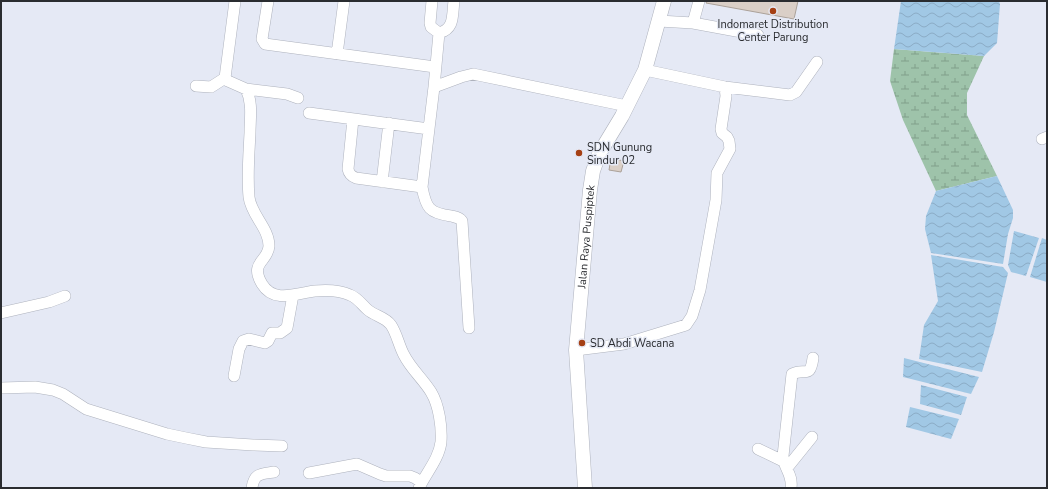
<svg xmlns="http://www.w3.org/2000/svg" width="1048" height="489" viewBox="0 0 1048 489" font-family="'Nunito Sans',sans-serif">
<style>
.wetland{fill:url(#wetland-marsh)}
.water{fill:url(#water-waves)}
.building{fill:#dacfc7;stroke:#aba199}
.lines{fill:none;stroke-linecap:round;stroke-linejoin:round}
.minor-casing{stroke:#aeb2bd;stroke-width:12}
.major-casing{stroke:#aeb2bd;stroke-width:15}
.minor{stroke:#fff;stroke-width:11}
.major{stroke:#fff;stroke-width:14}
.poi-dot{fill:#a54014;stroke:#e5e9f5;stroke-width:1.5}
.labels{text-anchor:middle;stroke-width:3;stroke-linejoin:round;paint-order:stroke}
.poi-label{font-size:11px;fill:#2a2c30;stroke:#e5e9f5;text-anchor:start}
.street-label{font-size:11px;fill:#2a2c30;stroke:#e5e9f5}
</style>
<defs>
<pattern id="wetland-marsh" width="20" height="14" patternUnits="userSpaceOnUse"><rect width="20" height="14" fill="#9ec3aa"/><path d="M1 5h8M5 5V1M11 12h8M15 12V8" fill="none" stroke="#819f8b"/></pattern>
<pattern id="water-waves" width="16" height="10" patternUnits="userSpaceOnUse"><rect width="16" height="10" fill="#a1c8e5"/><path d="M0 5q4-4 8 0t8 0" fill="none" stroke="#8bacc5"/></pattern>
</defs>
<rect width="100%" height="100%" fill="#e5e9f5"/>
<path class="wetland" d="M894,49L984,56L967,93V115L997,176L936,191L903,120L890,81Z"/>
<path class="water" d="M901,1H999L1000,4L997,43L984,56L894,49Z
M997,176L1013,210V218L1008,234L1003,264L931,253L925,229L926,216L936,191Z
M1014,231L1039,238L1026,276L1011,272L1008,265Z
M1042,238L1047,240V282L1030,277Z
M931,255L1003,267L1008,273L994,332L982,372L919,359L924,325L938,301Z
M904,358L979,377L971,394L903,377Z
M921,385L967,397L961,415L920,404Z
M910,407L959,419L951,439L906,427Z"/>
<path class="building" d="M707,1H798L794,19L706,3Z
M611,158L624,161L621,172L609,170Z"/>
<g class="lines">
<defs>
<path id="minor" d="M268,1L262,39L265,44L435,67
M432,1L430,23L431,27L439,33L434,87
M659,21L693,23L699,1
M693,23L758,35
M439,33C455,29 452,15 454,1
M337,54L344,1
M645,70L725,87L790,95L796,92L817,62
M225,78L228,81L246,89C253,103 250,118 250,133C249,154 247,175 249,197C251,215 269,228 269,246C268,262 249,262 262,284C274,304 297,293 315,291C326,290 339,290 350,295C358,298 362,305 368,310C375,316 385,317 391,325C397,334 399,346 404,355C411,369 423,379 431,392C439,405 442,427 441,442C439,459 426,473 419,488
M196,86L211,87L225,78L235,1
M246,89L287,94L298,98
M309,113L429,129
M353,119L348,169C349,174 351,176 356,178L422,187
M1042,139L1047,137
M382,182L389,123
M1,313L49,302L65,296
M469,328L462,221C459,217 455,217 451,216C429,213 426,208 422,187L434,87L461,77L473,74L627,106
M576,350L624,344L686,325L692,316L700,290L716,200L717,173L730,149L729,141L727,137L722,133L721,129L726,96L725,87
M234,376L239,349L243,341L249,339L265,343L268,341L272,333H280L287,328L293,295
M1,388L35,387L53,390L63,394L86,409L167,434L186,438L206,442L253,445L282,446
M758,449L783,461
M787,468L812,437
M309,473L357,464L380,474L386,476H410L415,478L421,482
M252,488C254,473 261,474 274,472
M791,488C793,474 784,469 783,456L792,374C805,367 810,380 813,358"/>
<g id="major">
<path id="s1" d="M585,488L576,350L590,190L593,171L599,154L622,116L645,70L664,1"/>
</g>
</defs>
<use href="#minor" class="minor-casing"/>
<use href="#major" class="major-casing"/>
<use href="#minor" class="minor"/>
<use href="#major" class="major"/>
</g>
<g class="poi-dot">
<circle cx="773" cy="11" r="4"/>
<circle cx="579" cy="153" r="4"/>
<circle cx="582" cy="343" r="4"/>
</g>
<g class="labels">
<g class="poi-label">
<text x="773" y="28" text-anchor="middle">Indomaret Distribution<tspan x="773" dy="13">Center Parung</tspan></text>
<text x="587" y="151">SDN Gunung<tspan x="587" dy="13">Sindur 02</tspan></text>
<text x="590" y="347">SD Abdi Wacana</text>
</g>
<g class="street-label">
<text dy="4" stroke="none"><textPath href="#s1" startOffset="252">Jalan Raya Puspiptek</textPath></text>
</g>
</g>
<rect width="1048" height="489" fill="none" stroke="#2a2c30" stroke-width="4"/>
</svg>
